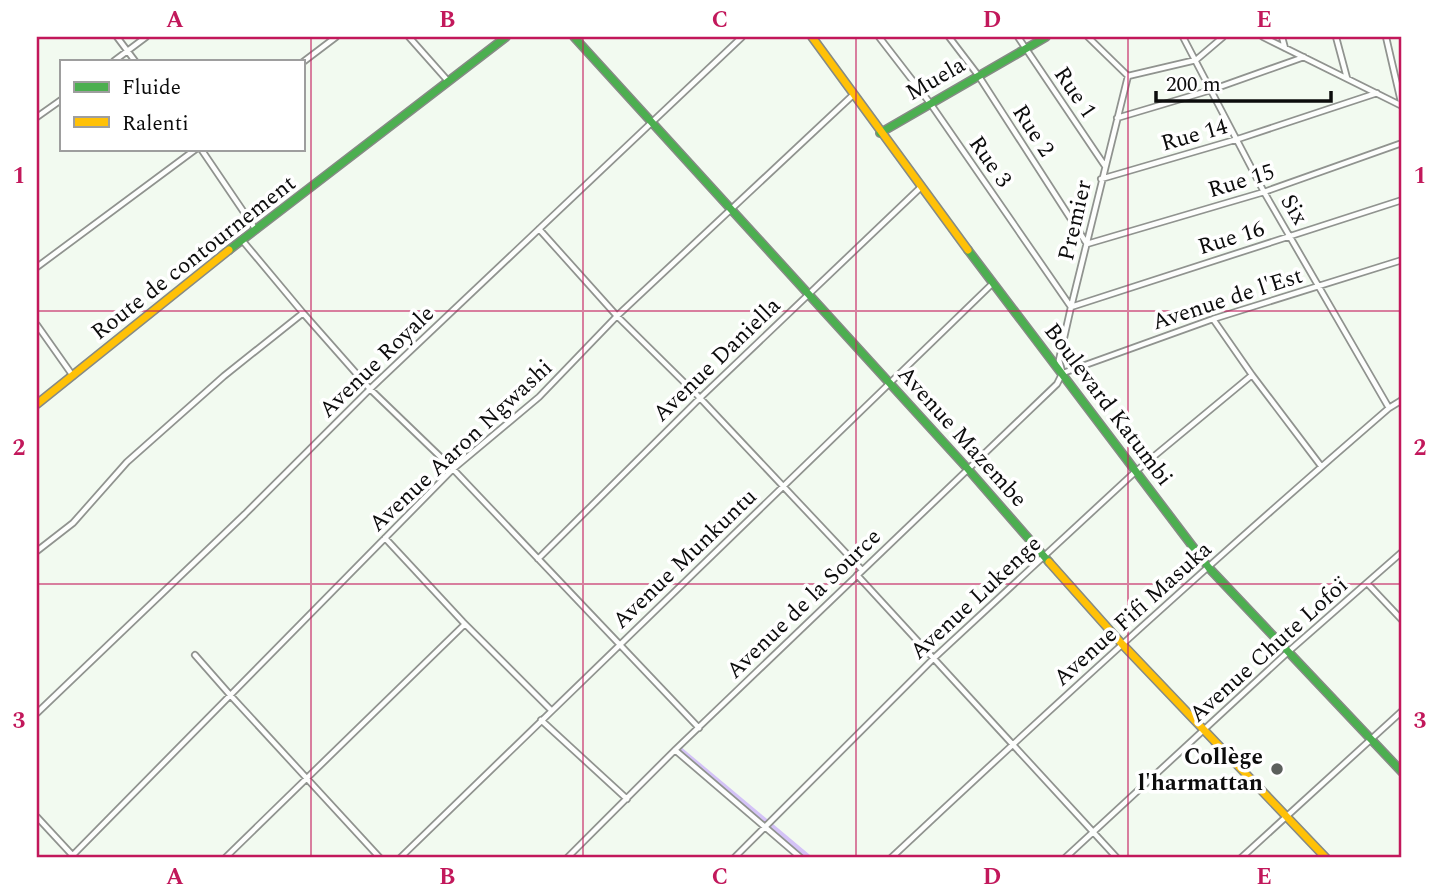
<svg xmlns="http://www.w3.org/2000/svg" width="1439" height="895" viewBox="0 0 1439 895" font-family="Spectral,serif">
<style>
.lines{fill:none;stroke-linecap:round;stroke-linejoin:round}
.canal{stroke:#d4c3f7;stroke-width:6}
.street-casing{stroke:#90938f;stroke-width:8}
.fast-casing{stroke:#868a85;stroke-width:10}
.slow-casing{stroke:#868a85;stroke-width:10}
.street{stroke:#fdfefd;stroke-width:4.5}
.fast{stroke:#4caf50;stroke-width:7}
.slow{stroke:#ffc107;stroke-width:7}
.grid{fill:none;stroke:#c2185b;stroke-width:2;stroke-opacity:0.55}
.poi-dot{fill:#5c5f5c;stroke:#fff;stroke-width:2.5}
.labels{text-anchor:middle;stroke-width:7;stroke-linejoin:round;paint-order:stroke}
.street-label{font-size:23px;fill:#0c0c0c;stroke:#fff}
.poi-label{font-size:23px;font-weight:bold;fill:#0c0c0c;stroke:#fff;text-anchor:end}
.neatline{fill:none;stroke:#c2185b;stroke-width:2.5}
.grid-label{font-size:23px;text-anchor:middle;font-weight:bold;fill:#c2185b}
</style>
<rect width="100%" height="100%" fill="#f2faf0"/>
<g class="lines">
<path class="canal" d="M680,750L809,858"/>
<defs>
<path id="street" d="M117,37L135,61
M409,37L448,81
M879,37L930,103L1071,307L1402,200
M949,37L978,75L1087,244L1264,192L1402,143
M1018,37L1105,166
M1088,37L1128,76L1196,60L1223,37
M1183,37L1264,192L1389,408
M1263,37L1402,106
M1282,37L1285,48
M1336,37L1347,78
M1386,37L1402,106
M114,61L146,37
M303,62L336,37
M37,117L61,100
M1117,118L1211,90L1304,57
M201,149L256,230
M1101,179L1238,139L1377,93
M539,229L617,316L700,398L862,570
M242,240L303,313L370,389L453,469L699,728
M37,267L196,149
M1213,319L1252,375L1321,466
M37,325L73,376
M1062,371L1059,360L1071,307L1128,76
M1063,373L1213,319L1402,260
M385,538L463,622L551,710
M37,551L73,523L127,462L224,376L303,313
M538,559L700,398L920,188
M857,575L1117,858
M1367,583L1402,620
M195,655L231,696L380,858
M37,713L245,514L370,389L742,37
M541,720L627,799
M675,750L801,858
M37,817L75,858
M70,858L453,469L539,397L617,316L853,95
M225,858L465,624
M400,858L992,284
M567,858L675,750L1057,384L1062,374
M734,858L934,658L1135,472L1252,375
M891,858C1054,705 1220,554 1389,408L1402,400
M1065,858L1288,652L1402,552
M1241,858L1402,711"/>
<path id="fast" d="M574,37L967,468L1049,562
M880,133L1046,37
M229,250L506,37
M968,250L1209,568L1402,772"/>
<path id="slow" d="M812,37L968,250
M37,404L229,250
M1049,562L1122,644L1326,858"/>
</defs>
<use href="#street" class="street-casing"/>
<use href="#fast" class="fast-casing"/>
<use href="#slow" class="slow-casing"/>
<use href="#street" class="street"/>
<use href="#fast" class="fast"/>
<use href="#slow" class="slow"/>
</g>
<path class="grid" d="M311,37V858M583,37V858M856,37V858M1128,37V858M37,311H1402M37,584H1402"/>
<circle class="poi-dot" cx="1277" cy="769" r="7"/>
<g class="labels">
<g class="street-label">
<text transform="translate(935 78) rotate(-30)" y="8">Muela</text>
<text transform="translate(1076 92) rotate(56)" y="8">Rue 1</text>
<text transform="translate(1034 130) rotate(57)" y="8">Rue 2</text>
<text transform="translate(1194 134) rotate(-16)" y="8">Rue 14</text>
<text transform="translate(991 161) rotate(55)" y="8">Rue 3</text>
<text transform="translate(1241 180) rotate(-17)" y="8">Rue 15</text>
<text transform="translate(1295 209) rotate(59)" y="8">Six</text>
<text transform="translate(1074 220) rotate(-77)" y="8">Premier</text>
<text transform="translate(1231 237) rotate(-17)" y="8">Rue 16</text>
<text transform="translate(193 257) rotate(-38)" y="8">Route de contournement</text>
<text transform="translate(1227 298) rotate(-18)" y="8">Avenue de l'Est</text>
<text transform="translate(716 359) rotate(-44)" y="8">Avenue Daniella</text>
<text transform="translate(376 361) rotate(-44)" y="8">Avenue Royale</text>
<text transform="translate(1109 404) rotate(53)" y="8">Boulevard Katumbi</text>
<text transform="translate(963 436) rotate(48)" y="8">Avenue Mazembe</text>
<text transform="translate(460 445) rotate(-43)" y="8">Avenue Aaron Ngwashi</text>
<text transform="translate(684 558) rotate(-44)" y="8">Avenue Munkuntu</text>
<text transform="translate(975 597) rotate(-43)" y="8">Avenue Lukenge</text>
<text transform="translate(803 603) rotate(-44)" y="8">Avenue de la Source</text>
<text transform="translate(1132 613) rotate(-42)" y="8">Avenue Fifi Masuka</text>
<text transform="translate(1268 649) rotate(-42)" y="8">Avenue Chute Lofoï</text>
</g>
<g class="poi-label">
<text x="1263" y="764">Collège<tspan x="1263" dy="26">l'harmattan</tspan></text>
</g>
</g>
<rect width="1439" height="895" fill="none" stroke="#ffffff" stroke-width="77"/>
<rect x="60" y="60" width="245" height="91" fill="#ffffff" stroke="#9e9e9e" stroke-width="2"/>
<rect x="74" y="82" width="35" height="10" fill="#4caf50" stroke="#9e9e9e" stroke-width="2"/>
<text x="122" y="94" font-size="21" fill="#0c0c0c">Fluide</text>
<rect x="74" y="117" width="35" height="10" fill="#ffc107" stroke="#9e9e9e" stroke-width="2"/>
<text x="122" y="130" font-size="21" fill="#0c0c0c">Ralenti</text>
<path d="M1156 91v10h175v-10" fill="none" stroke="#0c0c0c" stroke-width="3.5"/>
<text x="1166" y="91" font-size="21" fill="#0c0c0c" stroke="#ffffff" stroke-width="5" paint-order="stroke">200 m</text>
<rect x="38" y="38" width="1362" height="818" class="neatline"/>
<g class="grid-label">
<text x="175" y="27">A</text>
<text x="447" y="27">B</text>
<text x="720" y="27">C</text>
<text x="992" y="27">D</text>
<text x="1264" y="27">E</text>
<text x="19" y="183">1</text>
<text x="1420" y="183">1</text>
<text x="19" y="455">2</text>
<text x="1420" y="455">2</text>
<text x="19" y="728">3</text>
<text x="1420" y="728">3</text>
<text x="175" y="884">A</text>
<text x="447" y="884">B</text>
<text x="720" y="884">C</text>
<text x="992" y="884">D</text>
<text x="1264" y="884">E</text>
</g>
</svg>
